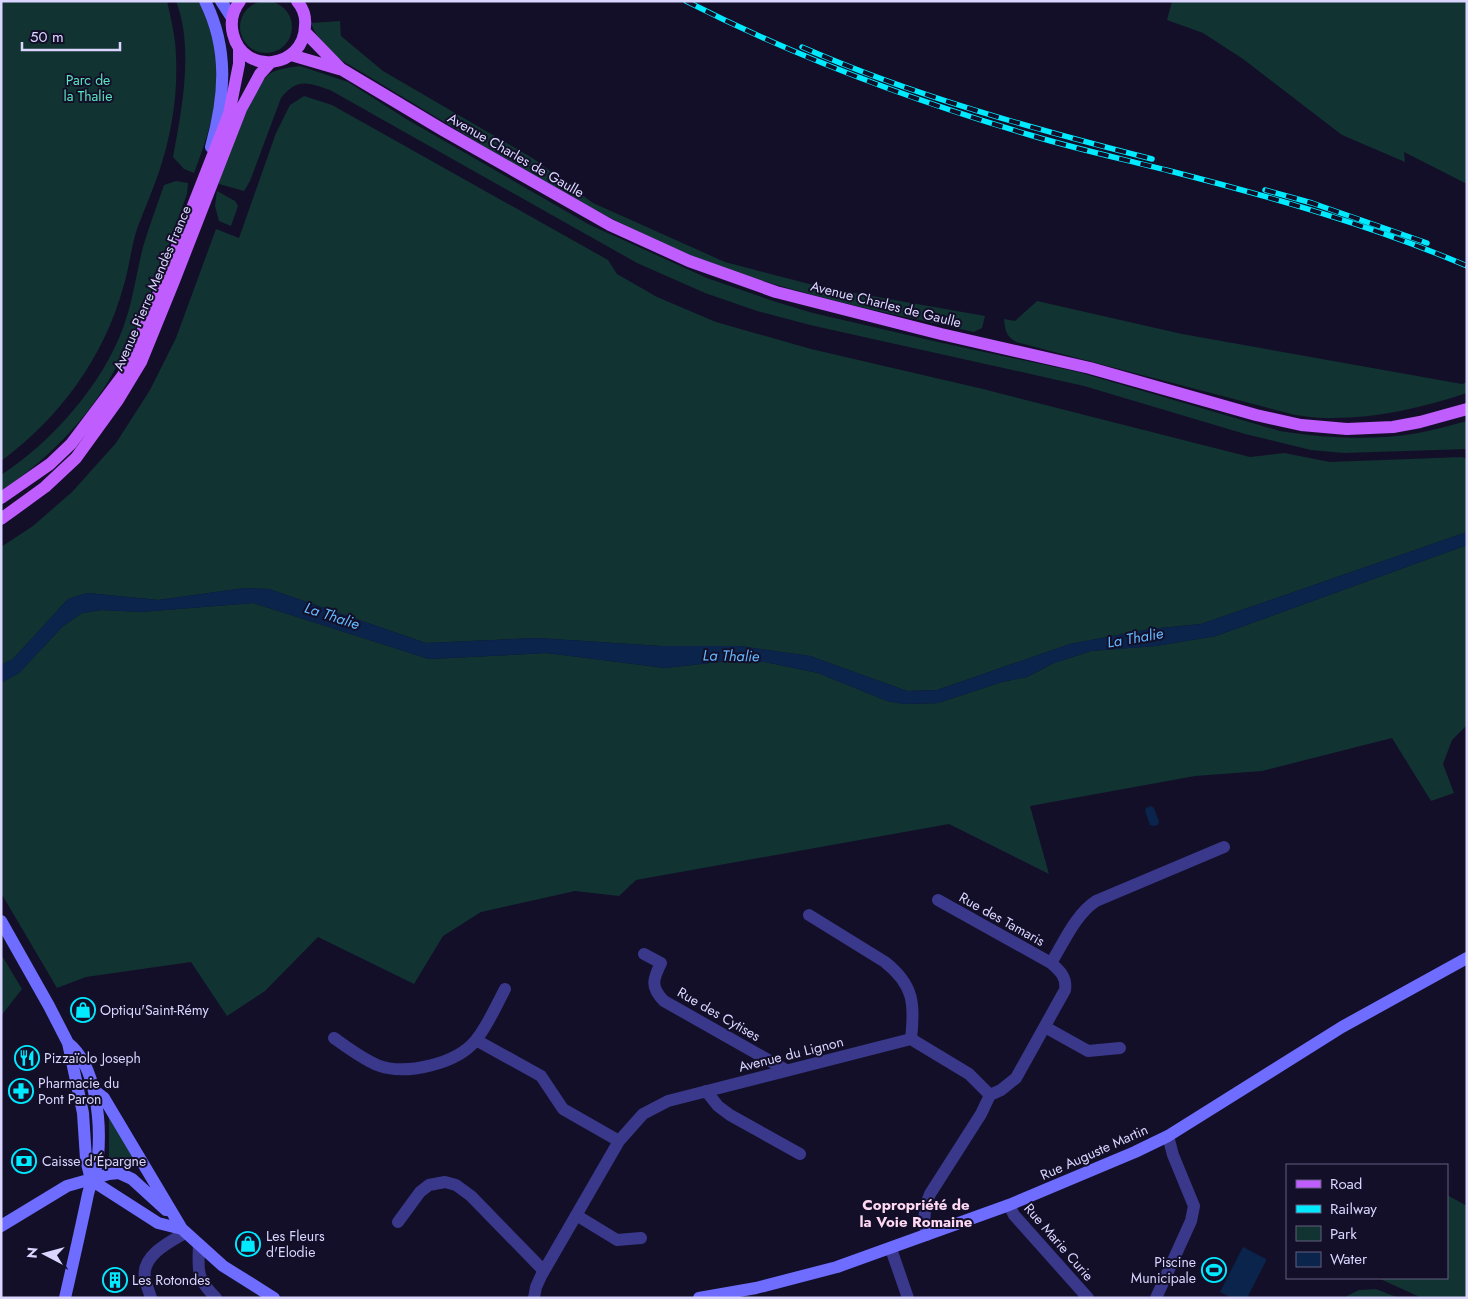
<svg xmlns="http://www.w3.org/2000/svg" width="1468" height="1299" viewBox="0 0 1468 1299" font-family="Jost,sans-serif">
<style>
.green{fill:#113331}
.water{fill:#0a244c}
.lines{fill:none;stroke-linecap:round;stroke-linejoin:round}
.street{stroke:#39388a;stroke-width:12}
.secondary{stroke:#6e6dff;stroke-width:12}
.primary{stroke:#c05dff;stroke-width:12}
.rail-casing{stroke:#02eaff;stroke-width:5.5}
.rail{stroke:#130f29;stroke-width:4;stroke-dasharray:11;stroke-linecap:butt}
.labels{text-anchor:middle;stroke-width:4;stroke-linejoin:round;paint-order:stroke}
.park-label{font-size:14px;fill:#5ce5c0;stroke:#130f29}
.street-label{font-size:14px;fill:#dad6ff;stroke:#130f29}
.poi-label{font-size:14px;fill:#dad6ff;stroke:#130f29;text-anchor:start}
.water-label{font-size:15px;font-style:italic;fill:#64baff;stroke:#130f29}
.neighbourhood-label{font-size:15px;font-weight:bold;fill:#ffd8f2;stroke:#130f29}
</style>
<rect width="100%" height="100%" fill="#130f29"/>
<path class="green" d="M240 27a26 26 0 1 1 52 0a26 26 0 1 1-52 0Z
M1,1H167C171,19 176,39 176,57C178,96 171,136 159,172C152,192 144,210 137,229C131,248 129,269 123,288C104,357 59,419 1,461Z
M176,1H198C203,8 205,15 208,22C228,74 213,123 194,173L184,169L173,157C182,109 194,47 176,1Z
M1172,1H1467V184L1404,152L1405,162L1342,135L1243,59L1203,33L1167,20Z
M340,21L341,36L383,71L534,159L593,203L725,262L821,287L985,316L982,328L974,332C876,310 776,291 683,252C563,201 454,126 341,60C329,49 316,39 311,23Z
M300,66L348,82L408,120L590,225L707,278L773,301L813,313L938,342L1078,372L1280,431C1325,438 1372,441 1418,433C1434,430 1451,425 1467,421V449L1344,453L1311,450L1245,434L1084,386L810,325L757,311L705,293L637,263L330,90C307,82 297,78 281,98L250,181L244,191L219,184L218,179C226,157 251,84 271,73C278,69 291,67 300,66Z
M304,96L332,105L608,260L617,274L657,297L716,322L811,349L983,389L1250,457L1284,453L1330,462L1462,457L1467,459V532L1201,624L1150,629L1070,644L937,690L907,691L810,656L740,646H661L537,638L426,643L269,589L245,588L158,600L87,593L68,599L13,659L1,665V547L33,526L72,492L116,443L150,390L176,338L216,229L239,238L276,133L290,105Z
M176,181L188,183L187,194C165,254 145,317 113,373C86,421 46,461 1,491V475C52,442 102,385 123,328C133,301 136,274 143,247C149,226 157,206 164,185Z
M217,191L235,201L238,206L231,226L219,221L215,206Z
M1037,301L1182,334L1462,384L1467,382V393C1421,408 1374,419 1326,418C1315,418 1305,416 1295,415L1016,342C1006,336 1005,330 1004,319L1015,321Z
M1467,545V725L1452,740L1443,764L1454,793L1431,801L1392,738L1262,771L1195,776L1030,806L1049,874L949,824L636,880L619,896L575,891L481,912L443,936L414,984L318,937L265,991L227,1016L191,962L86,977L57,988L1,893V683L19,673L62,627L82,613L101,610L141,612L253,603L429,659L547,653L665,668L728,661L765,662L818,673L887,701L904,704L938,703L1002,682L1027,677L1054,663L1091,651L1156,646L1216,636Z
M1,954L22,989L1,1016Z
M109,1116L142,1168L136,1167L109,1157Z
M1447,1195L1467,1206V1298H1422L1378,1278H1447Z
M1376,1289L1399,1298H1343L1359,1290Z"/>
<path class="water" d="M1467,532V545L1216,636L1156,646L1091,651L1054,663L1027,677L1002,682L938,703L904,704L887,701L818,673L765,662L728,661L665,668L547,653L429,659L253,603L141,612L101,610L82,613L62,627L19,673L1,683V665L13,659L68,599L87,593L158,600L245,588L269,589L426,643L537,638L661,646H740L810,656L907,691L937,690L1070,644L1150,629L1201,624Z
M1151,806L1154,808L1159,822L1158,825L1153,826L1150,825L1145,811L1146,808Z
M1243,1247L1266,1259V1261L1247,1298H1232L1220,1292L1221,1290Z"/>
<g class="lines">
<path class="street" d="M938,900L1051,963
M809,915L885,962C914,985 915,1004 911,1039
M644,954L661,963C653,979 650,987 664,1001L786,1070
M1045,1027L1088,1051L1120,1048
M334,1038C348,1048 361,1058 377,1065C405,1076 457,1064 476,1040C488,1025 496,1006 505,989
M476,1040L541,1076L563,1109L619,1141
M706,1091L718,1106L730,1115L800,1154
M990,1095L1001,1090L1016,1078L1065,990C1067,977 1060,971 1051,963C1064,942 1075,915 1096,901L1224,847
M1009,1205L1014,1215L1088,1298
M576,1215L617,1240L641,1238
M398,1222L420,1192L429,1185L445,1182L456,1185L471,1196L544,1271
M199,1245C198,1271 196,1278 216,1298
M891,1249L908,1298
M151,1298C149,1291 146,1285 145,1278C141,1256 169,1242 185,1233
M534,1298L536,1287L541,1276L619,1141L643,1114L668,1101L911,1039L969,1074L990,1095L981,1114L930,1194C924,1208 923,1219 927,1235
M1156,1298L1191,1221L1194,1206L1173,1155L1168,1136"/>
<path class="secondary" d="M205,1C229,49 225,97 211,147
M221,1L232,18
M1,921L49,1006L68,1043L83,1113L86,1159L91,1180L158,1223L182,1229
M95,1091L104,1098L182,1229L223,1266L274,1298
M1,1226L67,1186L109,1174L119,1173L132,1179L166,1210
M65,1298C73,1263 81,1228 88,1194C91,1182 97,1169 98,1157C101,1123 97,1066 68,1043
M699,1298L756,1288L837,1267L1009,1205L1135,1152L1168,1136L1342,1027L1467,958"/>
<path class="primary" d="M240,1C233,10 230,22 233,34C243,76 304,69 305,26C306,17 303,8 297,1
M305,32L341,69L443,130L610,225L689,261L776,292L941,334L1090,368L1256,415L1301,425L1347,429L1393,427L1420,422L1467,409
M291,55L339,69
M1,498L50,464L71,444L123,375L154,305L229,114L239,64V48
M1,519L45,487L76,458L118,400L141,362L174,281L241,109L260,74L270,63"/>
<defs>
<path id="rail" d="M686,1C796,57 911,100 1030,135C1076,149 1123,159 1170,171C1268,196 1374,226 1467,266
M802,47C914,96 1034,129 1152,159
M1265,190L1312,203L1427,243"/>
</defs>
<use href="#rail" class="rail-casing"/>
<use href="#rail" class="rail"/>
</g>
<defs>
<symbol id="shop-ring" viewBox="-11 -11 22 22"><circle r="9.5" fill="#130f29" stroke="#02eaff" stroke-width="1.5"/><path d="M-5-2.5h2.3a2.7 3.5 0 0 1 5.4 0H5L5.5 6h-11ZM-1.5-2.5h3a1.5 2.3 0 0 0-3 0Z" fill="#02eaff"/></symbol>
<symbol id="restaurant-ring" viewBox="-11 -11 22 22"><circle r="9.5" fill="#130f29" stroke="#02eaff" stroke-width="1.5"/><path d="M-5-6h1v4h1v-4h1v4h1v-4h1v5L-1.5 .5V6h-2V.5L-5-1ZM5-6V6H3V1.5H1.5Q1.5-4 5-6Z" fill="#02eaff"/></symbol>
<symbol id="pharmacy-ring" viewBox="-11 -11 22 22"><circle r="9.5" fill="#130f29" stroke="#02eaff" stroke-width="1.5"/><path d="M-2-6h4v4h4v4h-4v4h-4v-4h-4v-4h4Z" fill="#02eaff"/></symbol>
<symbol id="bank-ring" viewBox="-11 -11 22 22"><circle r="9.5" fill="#130f29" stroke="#02eaff" stroke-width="1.5"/><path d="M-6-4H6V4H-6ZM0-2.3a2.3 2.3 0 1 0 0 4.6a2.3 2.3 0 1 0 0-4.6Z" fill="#02eaff"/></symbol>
<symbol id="stadium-ring" viewBox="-11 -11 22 22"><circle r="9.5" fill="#130f29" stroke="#02eaff" stroke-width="1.5"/><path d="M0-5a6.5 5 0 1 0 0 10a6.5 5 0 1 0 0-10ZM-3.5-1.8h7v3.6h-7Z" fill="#02eaff"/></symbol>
<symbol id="building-ring" viewBox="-11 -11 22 22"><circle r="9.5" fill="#130f29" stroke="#02eaff" stroke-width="1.5"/><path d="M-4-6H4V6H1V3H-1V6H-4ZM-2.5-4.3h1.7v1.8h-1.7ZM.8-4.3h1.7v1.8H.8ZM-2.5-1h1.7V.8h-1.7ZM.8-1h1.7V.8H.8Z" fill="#02eaff"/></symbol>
</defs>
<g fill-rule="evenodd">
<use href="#shop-ring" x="69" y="996" width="28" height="28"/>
<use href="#restaurant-ring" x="13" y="1044" width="28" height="28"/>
<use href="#pharmacy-ring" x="7" y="1077" width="28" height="28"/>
<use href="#bank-ring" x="10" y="1147" width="28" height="28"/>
<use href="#shop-ring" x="234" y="1230" width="28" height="28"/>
<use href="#stadium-ring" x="1200" y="1256" width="28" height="28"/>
<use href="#building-ring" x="101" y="1266" width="28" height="28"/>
</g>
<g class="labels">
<g class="park-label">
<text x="88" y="85">Parc de<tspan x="88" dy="16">la Thalie</tspan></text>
</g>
<g class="street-label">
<text transform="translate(516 155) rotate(30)" y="5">Avenue Charles de Gaulle</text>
<text transform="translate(152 288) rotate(-67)" y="5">Avenue Pierre Mendès France</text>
<text transform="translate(886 304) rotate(14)" y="5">Avenue Charles de Gaulle</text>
<text transform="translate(1002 919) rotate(29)" y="5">Rue des Tamaris</text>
<text transform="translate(719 1014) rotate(30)" y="5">Rue des Cytises</text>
<text transform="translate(791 1054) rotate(-14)" y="5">Avenue du Lignon</text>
<text transform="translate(1094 1152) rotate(-24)" y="5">Rue Auguste Martin</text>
<text transform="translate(1059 1242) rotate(49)" y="5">Rue Marie Curie</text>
</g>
<g class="poi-label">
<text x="100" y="1015">Optiqu'Saint-Rémy</text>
<text x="44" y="1063">Pizzaïolo Joseph</text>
<text x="38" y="1088">Pharmacie du<tspan x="38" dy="16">Pont Paron</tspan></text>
<text x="42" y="1166">Caisse d'Épargne</text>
<text x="266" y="1241">Les Fleurs<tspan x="266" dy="16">d'Elodie</tspan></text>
<text x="1196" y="1267" text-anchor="end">Piscine<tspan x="1196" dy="16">Municipale</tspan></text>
<text x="132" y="1285">Les Rotondes</text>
</g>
<g class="water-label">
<text transform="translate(332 616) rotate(18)" y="5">La Thalie</text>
<text transform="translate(1135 638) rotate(-10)" y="5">La Thalie</text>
<text transform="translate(731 656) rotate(1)" y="5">La Thalie</text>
</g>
<g class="neighbourhood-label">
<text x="916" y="1210">Copropriété de<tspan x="916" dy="17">la Voie Romaine</tspan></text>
</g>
</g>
<rect width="1468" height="1299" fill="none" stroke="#dad6ff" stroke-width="5"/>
<rect x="1286" y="1164" width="162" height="115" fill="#130f29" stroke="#635f7f"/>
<rect x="1296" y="1180" width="25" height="8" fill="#c05dff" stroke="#635f7f"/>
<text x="1330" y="1189" font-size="15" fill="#dad6ff">Road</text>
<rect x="1296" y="1205" width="25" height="8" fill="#02eaff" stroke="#635f7f"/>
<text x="1330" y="1214" font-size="15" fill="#dad6ff">Railway</text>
<rect x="1296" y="1226" width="25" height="15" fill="#113331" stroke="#635f7f"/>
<text x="1330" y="1239" font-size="15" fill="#dad6ff">Park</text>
<rect x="1296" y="1252" width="25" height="15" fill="#0a244c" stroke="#635f7f"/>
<text x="1330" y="1264" font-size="15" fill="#dad6ff">Water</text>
<g transform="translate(45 1254) rotate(276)" stroke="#130f29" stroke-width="4" paint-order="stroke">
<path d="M0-4L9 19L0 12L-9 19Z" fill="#dad6ff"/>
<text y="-8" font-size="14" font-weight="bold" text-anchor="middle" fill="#dad6ff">N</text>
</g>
<path d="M22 42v8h98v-8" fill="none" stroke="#dad6ff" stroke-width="2.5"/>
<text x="30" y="42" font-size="15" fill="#dad6ff" stroke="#130f29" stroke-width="4" paint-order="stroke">50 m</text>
</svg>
